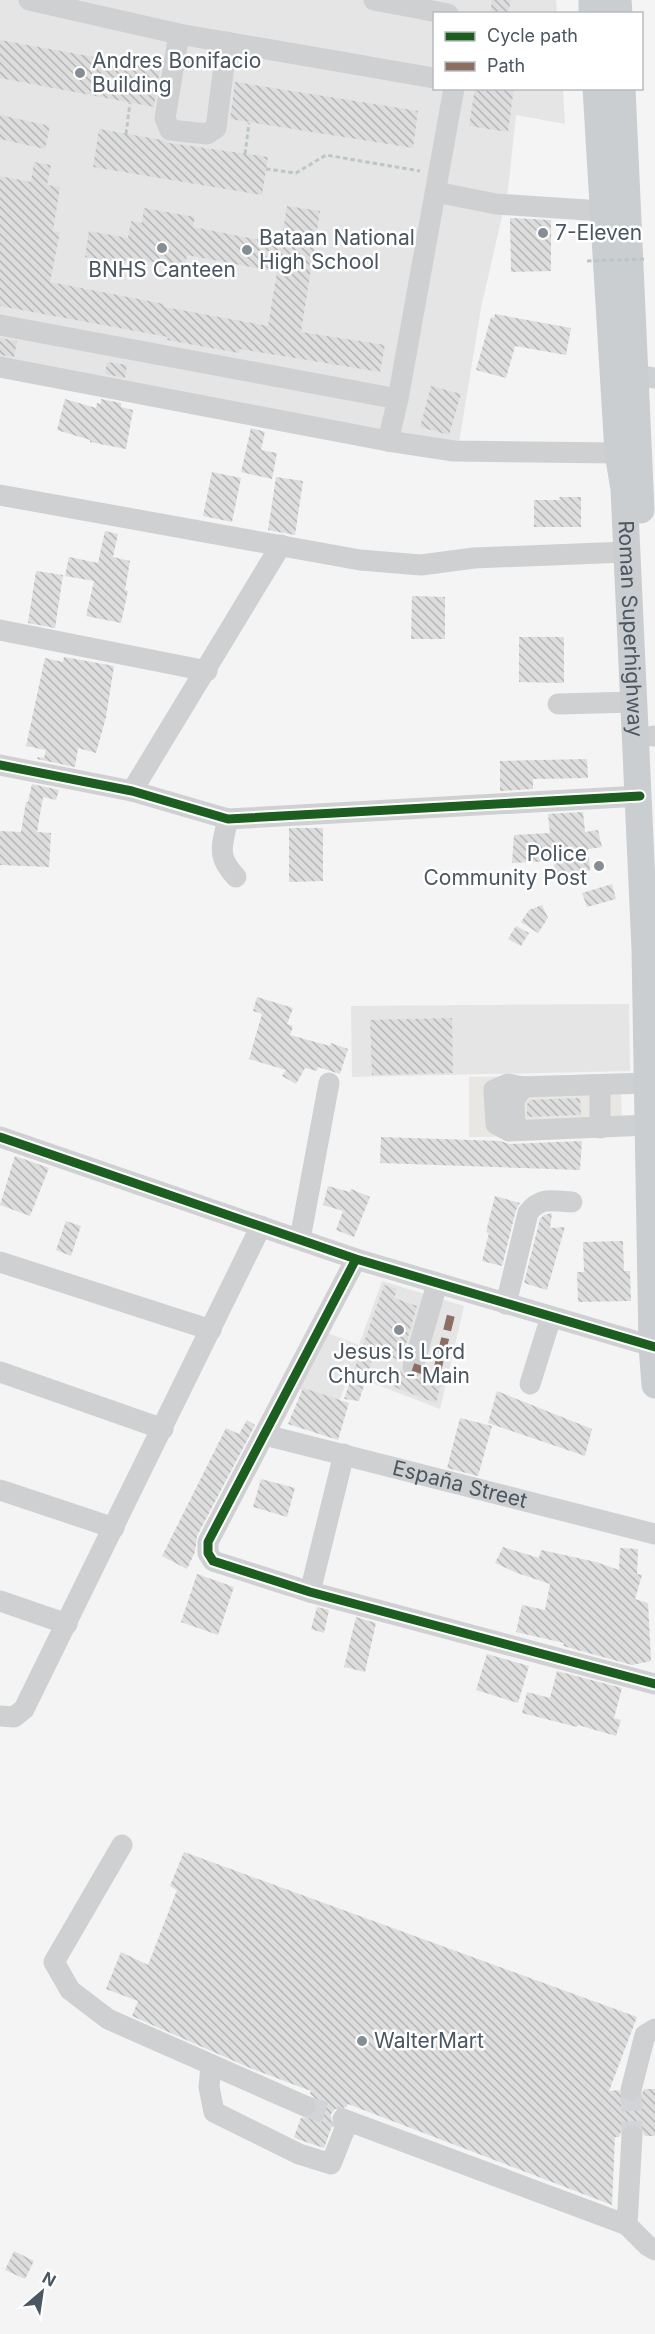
<svg xmlns="http://www.w3.org/2000/svg" width="655" height="2334" viewBox="0 0 655 2334" font-family="Inter,sans-serif">
<style>
.commercial{fill:#e8e7e3}
.education{fill:#e6e5e6}
.building{fill:url(#building-back-hatch)}
.lines{fill:none;stroke-linecap:round;stroke-linejoin:round}
.minor-tunnel{stroke:#d2d4d7;stroke-width:21;stroke-dasharray:21 10;stroke-linecap:butt}
.path{stroke:#bcc7c4;stroke-width:3;stroke-dasharray:4.5 3;stroke-linecap:butt}
.minor{stroke:#ced0d2;stroke-width:21}
.major{stroke:#caced1;stroke-width:27}
.path-bridge{stroke:#bcc7c4;stroke-width:3;stroke-dasharray:4.5 3;stroke-linecap:butt}
.quiet{stroke:#8d6e63;stroke-width:8;stroke-dasharray:15 8;stroke-linecap:butt}
.cycleway-casing{stroke:#fff;stroke-width:13}
.cycleway{stroke:#1b5e20;stroke-width:9}
.poi-dot{fill:#868d94;stroke:#fff;stroke-width:2}
.labels{text-anchor:middle;stroke-width:5;stroke-linejoin:round;paint-order:stroke}
.poi-label{font-size:21px;fill:#4a5661;stroke:#fff;text-anchor:start}
.street-label{font-size:21px;fill:#4a5661;stroke:#fff}
</style>
<defs>
<pattern id="building-back-hatch" width="6" height="6" patternUnits="userSpaceOnUse" patternTransform="scale(1.5)"><rect width="6" height="6" fill="#ddddde"/><path d="M-1 5l2 2M0 0l6 6M5-1l2 2" fill="none" stroke="#b5b6b7"/></pattern>
</defs>
<rect width="100%" height="100%" fill="#f4f4f4"/>
<path class="commercial" d="M621,1074L622,1136L469,1137V1077Z"/>
<path class="education" d="M0,0H556L557,13L434,14V88L563,89L565,124L516,115L508,190L481,308L459,443L0,361Z
M629,1004L630,1071L352,1077L351,1006Z
M382,1281L464,1306L440,1409L349,1374L339,1403L293,1387L322,1331L359,1345Z"/>
<path class="building" d="M492,0H511L508,14H490Z
M0,40L160,69L154,107L0,78Z
M235,82L418,111L413,148L230,119Z
M475,88H514L508,132L469,126Z
M0,115L50,126L45,149L0,139Z
M99,129L162,140L169,143L268,157L262,195L93,167Z
M34,162L51,165L47,185L60,187L53,231L60,232L50,282L164,304V307L268,326L277,272L187,255L185,269L126,257L125,264L85,257L89,231L128,238L131,221L142,223L144,208L195,217L193,227L281,244L287,206L320,211L301,332L385,345L380,372L240,349L239,353L167,340L168,337L0,306V176L31,182Z
M510,218L551,220V271L511,272Z
M495,314L571,328L566,355L515,346L506,378L476,370L491,317L494,318Z
M0,338L17,341L14,357L0,355Z
M107,362L127,365L125,378L105,374Z
M431,386L461,394L449,435L420,427Z
M65,399L96,408L97,403L101,404V399L121,403V407L133,410L126,449L90,442V440L57,430Z
M251,428L265,432L261,450L277,453L272,479L241,472Z
M212,472L241,478L232,522L203,516Z
M276,477L303,481L295,535L268,530Z
M559,497H581V527H534V500H560Z
M105,531L118,534L113,557L130,561L125,590L128,591L121,623L86,616L94,581L65,576L69,557L98,563Z
M36,571L63,575L55,628L28,623Z
M412,596L445,597V639H411Z
M519,637H564V683L519,682Z
M64,657L114,666L106,717L96,753L78,748L75,767L37,759L38,757L44,758L46,750L26,746L45,658L63,662Z
M587,759L588,778L533,779V789L500,791V761Z
M32,784L59,790L56,800L43,797L37,832L51,833L49,867L0,865V831L21,832L26,802H28Z
M583,812L585,832L598,830L602,847L588,849L590,871L555,874L554,861L512,863L514,835L550,833L548,814Z
M289,828H323V881L289,882Z
M612,884L616,899L587,907L582,893Z
M542,905L548,918L538,933L521,922L529,910Z
M516,926L529,933L521,946L508,939Z
M257,997L293,1008L287,1024L293,1026L290,1035L330,1046L331,1043L348,1049L340,1074L318,1067L317,1071L305,1068L296,1084L282,1076L286,1070L249,1059L262,1014L253,1011Z
M452,1018L453,1073L372,1075L370,1020Z
M580,1098L581,1115L527,1117V1104L530,1100Z
M381,1137L500,1141L510,1144L582,1141L580,1170L380,1163Z
M15,1156L49,1168L30,1216L0,1205Z
M328,1186L350,1192L351,1189L370,1197L354,1237L336,1230L343,1211L323,1205Z
M495,1196L520,1203L516,1210L502,1266L482,1261L489,1233L486,1232Z
M552,1213L550,1228L565,1227L547,1290L524,1283L540,1219L544,1215Z
M66,1221L81,1226L71,1256L56,1250Z
M623,1241L624,1271H630L631,1301L578,1302L577,1272H584L583,1242Z
M384,1285L397,1289L394,1298L417,1306L401,1361L375,1351L359,1401L344,1399Z
M401,1369L403,1375L410,1379H417L424,1373L442,1380L436,1403L394,1387Z
M303,1388L349,1403L338,1440L288,1424Z
M497,1391L592,1429L585,1456L488,1423Z
M460,1418L492,1426L478,1476L447,1468Z
M247,1420L255,1425L197,1536L195,1552L187,1569L162,1556L226,1428L239,1434Z
M261,1479L295,1488L287,1517L253,1507Z
M503,1547L539,1558L541,1550L596,1562L619,1570L620,1548L638,1549L637,1574L642,1575L635,1599L648,1603L651,1661L632,1665L563,1646L564,1643L516,1632L522,1605L545,1610L550,1584L517,1573L495,1563Z
M197,1574L234,1587L218,1635L181,1622Z
M317,1607L329,1610L324,1633L311,1629Z
M356,1617L376,1623L365,1672L344,1667Z
M487,1654L529,1666L518,1703L476,1690Z
M557,1671L622,1688L614,1718L621,1720L616,1736L578,1725L577,1727L522,1713L527,1692L550,1698Z
M184,1852L637,2017L609,2091L619,2090L623,2099L634,2102L640,2098L644,2089H655V2136H645L639,2126L632,2123L622,2129L619,2137H615L612,2205L348,2104L347,2107L335,2109L331,2114L332,2126L324,2148L297,2139L294,2137L301,2118L312,2117L317,2111L318,2104L315,2098L310,2094L311,2091L250,2068L132,2016L138,2001L106,1989L121,1952L148,1965L177,1890L170,1886Z
M14,2251L34,2261L25,2279L5,2270Z"/>
<g class="lines">
<path class="minor-tunnel" d="M631,2090L632,2136
M305,2106L343,2119"/>
<path class="path" d="M126,134L130,103
M245,154L249,123
M266,169L296,173L326,155L420,171"/>
<g class="minor">
<path d="M29,0L179,34L434,78"/>
<path d="M374,0L448,14"/>
<path d="M179,34L165,118L170,130L207,134L216,128L227,42"/>
<path d="M436,192L496,204L602,211"/>
<path d="M0,325L398,399L388,441"/>
<path d="M0,367L388,441L454,451L618,453"/>
<path d="M635,375L655,378"/>
<path d="M398,399L454,88"/>
<path d="M0,495L360,560L421,565L474,558L626,552"/>
<path d="M0,630L207,671"/>
<path d="M558,704L635,702"/>
<path d="M653,736H655"/>
<path d="M0,765L132,791L228,819L640,796"/>
<path d="M132,791L281,545"/>
<path d="M228,819C222,846 216,856 236,877"/>
<path d="M647,1083L523,1087L508,1084L494,1090L496,1124L509,1131L648,1125"/>
<path d="M600,1086V1128"/>
<path d="M521,1129L515,1126L514,1100L523,1087"/>
<path d="M0,1137L356,1259L655,1347"/>
<path d="M300,1239L329,1083"/>
<path d="M356,1259L208,1542V1553L213,1561L310,1592L655,1684"/>
<path d="M0,1262L211,1330"/>
<path d="M506,1304L528,1213C541,1196 552,1201 572,1202"/>
<path d="M413,1367L437,1284"/>
<path d="M0,1372L163,1429"/>
<path d="M530,1384L551,1317"/>
<path id="s1" d="M265,1435L655,1534"/>
<path d="M0,1490L114,1528"/>
<path d="M310,1592L344,1454"/>
<path d="M0,1601L67,1624"/>
<path d="M0,1716L14,1717L24,1709L261,1226"/>
<path d="M122,1845L54,1962L70,1990L108,2019L305,2106"/>
<path d="M211,2065L209,2087L214,2112L299,2154L331,2164L348,2121"/>
<path d="M631,2090L645,2035L655,2029"/>
<path d="M343,2119L627,2225"/>
<path d="M632,2136L627,2225L648,2246L655,2250"/>
</g>
<g class="major">
<path d="M592,0V14"/>
<path d="M618,0L619,14"/>
<path id="s2" d="M596,88L618,453L624,489L645,949L652,1346L655,1385"/>
<path d="M622,88L641,510"/>
</g>
<path class="path-bridge" d="M587,261L646,259"/>
<path class="quiet" d="M413,1367L440,1376
M436,1375L452,1311"/>
<defs>
<path id="cycleway" d="M0,765L132,791L228,819L640,796
M0,1137L356,1259L655,1347
M356,1259L208,1542V1553L213,1561L310,1592L655,1684"/>
</defs>
<use href="#cycleway" class="cycleway-casing"/>
<use href="#cycleway" class="cycleway"/>
</g>
<g class="poi-dot">
<circle cx="80" cy="73" r="6"/>
<circle cx="543" cy="233" r="6"/>
<circle cx="162" cy="248" r="6"/>
<circle cx="247" cy="250" r="6"/>
<circle cx="599" cy="866" r="6"/>
<circle cx="399" cy="1330" r="6"/>
<circle cx="362" cy="2041" r="6"/>
</g>
<g class="labels">
<g class="poi-label">
<text x="92" y="68">Andres Bonifacio<tspan x="92" dy="24">Building</tspan></text>
<text x="555" y="240">7-Eleven</text>
<text x="259" y="245">Bataan National<tspan x="259" dy="24">High School</tspan></text>
<text x="162" y="277" text-anchor="middle">BNHS Canteen</text>
<text x="587" y="861" text-anchor="end">Police<tspan x="587" dy="24">Community Post</tspan></text>
<text x="399" y="1359" text-anchor="middle">Jesus Is Lord<tspan x="399" dy="24">Church - Main</tspan></text>
<text x="374" y="2048">WalterMart</text>
</g>
<g class="street-label">
<text dy="7" stroke="none"><textPath href="#s2" startOffset="542">Roman Superhighway</textPath></text>
<text dy="7" stroke="none"><textPath href="#s1" startOffset="201">España Street</textPath></text>
</g>
</g>
<rect x="433" y="12" width="210" height="78" fill="#ffffff" stroke="#b7bbc0" stroke-width="1.5"/>
<rect x="445" y="32" width="30" height="9" fill="#1b5e20" stroke="#b7bbc0" stroke-width="1.5"/>
<text x="487" y="42" font-size="18" fill="#4a5661">Cycle path</text>
<rect x="445" y="62" width="30" height="9" fill="#8d6e63" stroke="#b7bbc0" stroke-width="1.5"/>
<text x="487" y="72" font-size="18" fill="#4a5661">Path</text>
<g transform="translate(42 2292) rotate(29)" stroke="#ffffff" stroke-width="4.5" paint-order="stroke">
<path d="M0-4.5L10 22L0 15L-10 22Z" fill="#4a5661"/>
<text y="-9" font-size="16" font-weight="bold" text-anchor="middle" fill="#4a5661">N</text>
</g>
</svg>
